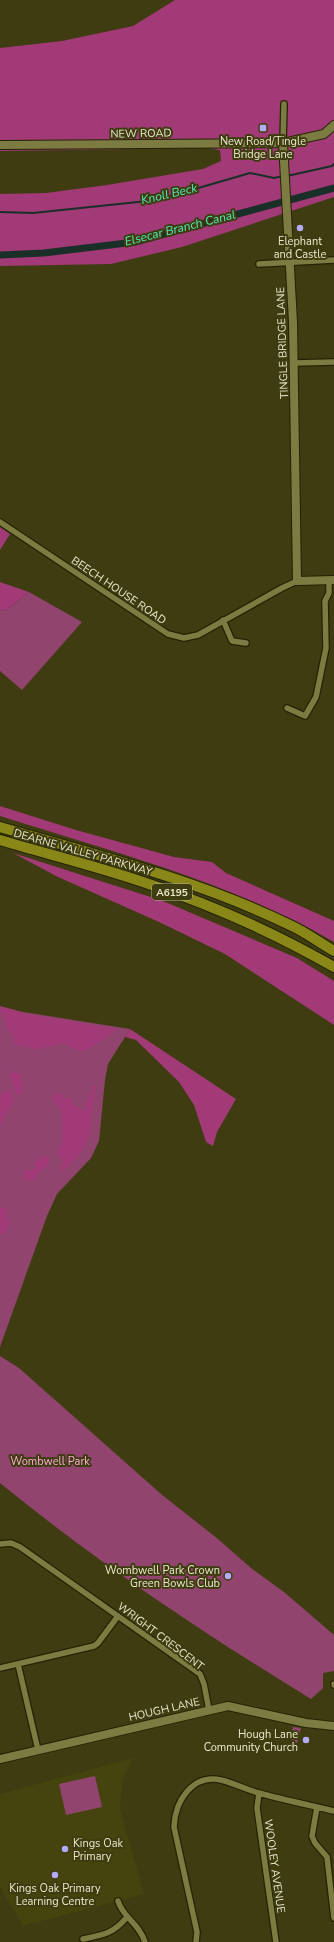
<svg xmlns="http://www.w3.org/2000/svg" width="334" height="1942" viewBox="0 0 334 1942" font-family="'Nunito Sans',sans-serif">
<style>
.built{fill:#45440f}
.green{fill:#91446e}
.forest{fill:#a23a77}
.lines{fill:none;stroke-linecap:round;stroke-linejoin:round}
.stream{stroke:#1a2f27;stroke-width:2}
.canal{stroke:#1a2f27;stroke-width:7}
.street-casing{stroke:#242304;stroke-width:8}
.secondary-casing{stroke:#242304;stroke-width:10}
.highway-casing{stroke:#242304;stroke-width:12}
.street{stroke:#7c7b41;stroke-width:5.5}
.secondary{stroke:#7c7b41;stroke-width:8}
.highway{stroke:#8a8719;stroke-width:10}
.poi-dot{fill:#b4acf9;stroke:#3e3c10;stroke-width:1.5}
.labels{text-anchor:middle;stroke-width:4;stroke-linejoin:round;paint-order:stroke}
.shield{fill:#3e3c10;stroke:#b6b593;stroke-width:1}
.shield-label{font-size:10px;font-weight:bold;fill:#e9e9cb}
.street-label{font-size:11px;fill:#e9e9cb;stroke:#3e3c10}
.poi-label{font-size:11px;fill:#e9e9cb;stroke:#3e3c10}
.park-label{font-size:11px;fill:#ffacd6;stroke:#3e3c10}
.water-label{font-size:12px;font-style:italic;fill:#54ecbb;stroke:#3e3c10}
</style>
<rect width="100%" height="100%" fill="#3e3c10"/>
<path class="built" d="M133,1758L122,1781L120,1810L144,1894L23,1926L0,1887V1794Z"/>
<path class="green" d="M29,592L82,622L22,690L0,671V609L5,611Z
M0,1006L23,1012L130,1029L108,1064L105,1080L99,1141L91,1158L57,1194L47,1216L0,1347Z
M0,1356L19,1368L161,1494L218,1539L251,1568L284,1592L334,1635V1671L323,1673V1688L311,1699C203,1633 98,1563 0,1483Z
M293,1727L301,1728L297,1743L291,1741Z
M95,1776L102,1807L66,1815L59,1784Z"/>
<path class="forest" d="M175,0H334V197L182,247L111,264L0,266V194L46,193L107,185L203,169L221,161L220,150L208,148L0,151V48L62,41L133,26Z
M0,527L10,534L0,550Z
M0,582L29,592L5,611L0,609Z
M0,806L76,830L174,857L212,862L226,873L334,921V942C231,882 113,852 0,816Z
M13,853L163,901L297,958L334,981V1025L225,954L159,922L58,877Z
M0,1007L23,1013L116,1029C113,1034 108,1035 103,1039C87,1051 82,1056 64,1043L39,1049L15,1045L12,1033H9L4,1014H0Z
M130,1029L236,1099L217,1132L213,1146L206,1142L194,1105L179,1082L136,1040L125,1037Z
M12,1071L22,1075L20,1079L23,1082V1093L16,1095C13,1091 15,1083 9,1076Z
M92,1086H95L89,1137L81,1153L63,1171L61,1169L63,1161L57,1154L60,1145L63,1143L62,1112L53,1101V1095L62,1094L64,1098H72V1104L83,1111C88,1104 87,1098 92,1091Z
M5,1090L11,1091L14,1101L0,1125V1095Z
M44,1155L49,1159L48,1166L39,1172L35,1180H25L23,1173L26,1170L28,1171L36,1168L34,1163Z
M0,1208H6L7,1214L5,1219L10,1218L8,1228L3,1234L0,1233Z"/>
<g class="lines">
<path class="stream" d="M287,176L332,166L334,164
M0,212L33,213L157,200L250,173L274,178L283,176"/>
<path class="canal" d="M0,255L44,253L135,242L334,188"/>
<defs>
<path id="street" d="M283,143L284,104
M259,264L334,260
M294,363L334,362
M0,522L168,634L184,638L198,635L282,588L297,581
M223,620L232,641L246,643
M287,708L305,716L316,697L326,648L325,601L329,593V580
M0,1544L11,1543L20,1547L200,1674L204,1684L209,1710
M18,1664L38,1750
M0,1668L94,1646L98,1643L118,1616
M334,1684V1685
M259,1793L257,1808L276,1942
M317,1807L312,1836L315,1843L327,1857L334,1918
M118,1901C123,1918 139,1923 145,1942
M83,1939C103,1935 113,1934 127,1917
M196,1942L197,1932L174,1827C175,1801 192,1774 221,1780C234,1783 247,1790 259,1793C284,1800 309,1805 334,1811"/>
<path id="secondary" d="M283,143L293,322L297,581L334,580
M0,145L283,143L324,134L334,125
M0,1759L228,1706L306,1723L334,1726"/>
<path id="highway" d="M0,827C98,855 200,881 292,926C307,933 320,943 334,951
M0,840C47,854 96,866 143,882C210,904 273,932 334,967"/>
</defs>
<use href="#street" class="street-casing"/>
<use href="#secondary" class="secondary-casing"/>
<use href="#highway" class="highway-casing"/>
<use href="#street" class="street"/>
<use href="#secondary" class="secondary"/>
<use href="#highway" class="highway"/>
</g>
<g class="poi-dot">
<rect x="259" y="124" width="8" height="8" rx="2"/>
<circle cx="300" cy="228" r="4"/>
<circle cx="228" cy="1576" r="4"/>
<circle cx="306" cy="1740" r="4"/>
<circle cx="65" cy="1849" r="4"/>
<circle cx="55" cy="1875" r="4"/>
</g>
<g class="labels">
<rect class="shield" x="152" y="884" width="40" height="16" rx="3"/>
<g class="shield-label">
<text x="172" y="896">A6195</text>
</g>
<g class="street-label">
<text transform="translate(141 133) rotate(-1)" y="4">NEW ROAD</text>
<text transform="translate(282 343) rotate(-92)" y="4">TINGLE BRIDGE LANE</text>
<text transform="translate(119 590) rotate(34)" y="4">BEECH HOUSE ROAD</text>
<text transform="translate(83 852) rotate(16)" y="4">DEARNE VALLEY PARKWAY</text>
<text transform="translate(161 1636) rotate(37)" y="4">WRIGHT CRESCENT</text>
<text transform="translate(164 1709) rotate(-13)" y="4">HOUGH LANE</text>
<text transform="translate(275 1866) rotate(82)" y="4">WOOLEY AVENUE</text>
</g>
<g class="poi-label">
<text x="263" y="145">New Road/Tingle<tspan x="263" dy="13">Bridge Lane</tspan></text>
<text x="300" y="245">Elephant<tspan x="300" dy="13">and Castle</tspan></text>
<text x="220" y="1574" text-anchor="end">Wombwell Park Crown<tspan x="220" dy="13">Green Bowls Club</tspan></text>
<text x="298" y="1738" text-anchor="end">Hough Lane<tspan x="298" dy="13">Community Church</tspan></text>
<text x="73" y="1847" text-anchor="start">Kings Oak<tspan x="73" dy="13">Primary</tspan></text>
<text x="55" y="1892">Kings Oak Primary<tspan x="55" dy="13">Learning Centre</tspan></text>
</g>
<g class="park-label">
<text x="50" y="1465">Wombwell Park</text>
</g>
<g class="water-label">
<text transform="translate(169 194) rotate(-13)" y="4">Knoll Beck</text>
<text transform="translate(180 228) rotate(-14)" y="4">Elsecar Branch Canal</text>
</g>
</g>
</svg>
